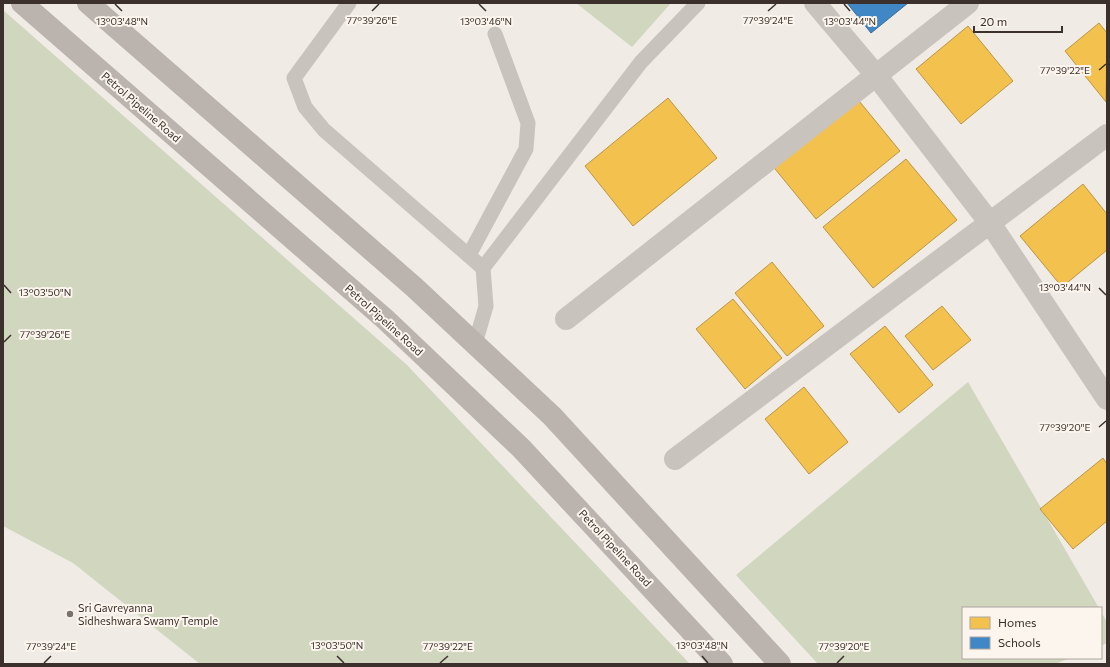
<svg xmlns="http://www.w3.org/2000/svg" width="1110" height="667" viewBox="0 0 1110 667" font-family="Commissioner,sans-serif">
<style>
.green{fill:#d1d6bf}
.homes{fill:#f2c14e;stroke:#bb9644}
.schools{fill:#3f88c5;stroke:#3e6e97}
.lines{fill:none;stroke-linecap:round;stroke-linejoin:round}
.service{stroke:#c9c3be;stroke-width:15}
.minor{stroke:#c9c3be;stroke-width:22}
.secondary{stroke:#bab3ae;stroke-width:22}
.ticks{fill:none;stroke:#3b302b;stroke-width:1.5}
.poi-dot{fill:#7a716c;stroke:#fbf5ee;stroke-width:1.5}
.labels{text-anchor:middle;stroke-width:4;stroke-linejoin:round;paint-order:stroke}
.street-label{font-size:11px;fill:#3b302b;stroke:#fbf5ee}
.poi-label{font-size:11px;fill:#3b302b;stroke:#fbf5ee;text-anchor:start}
.ticks-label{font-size:10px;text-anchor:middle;fill:#3b302b;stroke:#fbf5ee;stroke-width:4;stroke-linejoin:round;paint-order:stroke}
</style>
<rect width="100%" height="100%" fill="#f0ebe5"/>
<path class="green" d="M576,3H671L632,47Z
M3,10L407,365L690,664H200L73,563L3,526Z
M968,382L1099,608H963V658H1070L1055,664H818L736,575Z
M1101,612L1107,622V643L1101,646Z"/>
<path class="homes" d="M1099,23L1107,33L1106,102L1065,51Z
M968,26L1013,81L961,124L916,69Z
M855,96L900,151L816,219L771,164Z
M668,98L717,158L633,226L585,166Z
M906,159L957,220L873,288L823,227Z
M1083,184L1107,214V250L1062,287L1020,236Z
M772,262L824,326L787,356L735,293Z
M733,299L782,358L745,389L696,329Z
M942,306L971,340L933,370L905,336Z
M885,326L933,385L899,413L850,354Z
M804,387L848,442L809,474L765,419Z
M1103,458L1107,464V521L1073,549L1040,509Z"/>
<path class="schools" d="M847,3H908L871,33Z"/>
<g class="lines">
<path class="service" d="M349,3L294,78L305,107L324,130L483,268L486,306L475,344
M469,255L526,149L528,123L495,34
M483,268L641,62L698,3"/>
<path class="minor" d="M815,3L875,74L990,223L1107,399
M566,319L968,3
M675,459L1107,135"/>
<path class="secondary" d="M22,3L385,319L521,448L722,664
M88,3L414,287L552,416L780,664"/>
</g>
<path class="ticks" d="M115,4L122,11M479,4L486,11M844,4L850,11M372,11L379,4M768,11L776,4M1099,70L1106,64M4,285L11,293M1099,288L1106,295M4,342L11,335M1099,427L1106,421M337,656L344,663M702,656L708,663M44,663L51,656M440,663L448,656M837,663L844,656"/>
<circle class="poi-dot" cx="70" cy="614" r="4"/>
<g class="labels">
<g class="street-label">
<text transform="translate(141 107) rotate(41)" y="4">Petrol Pipeline Road</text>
<text transform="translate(384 320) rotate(42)" y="4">Petrol Pipeline Road</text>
<text transform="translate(615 548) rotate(47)" y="4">Petrol Pipeline Road</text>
</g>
<g class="poi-label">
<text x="78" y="612">Sri Gavreyanna<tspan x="78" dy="13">Sidheshwara Swamy Temple</tspan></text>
</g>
</g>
<g class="ticks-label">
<text x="372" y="24">77°39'26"E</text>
<text x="768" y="24">77°39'24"E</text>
<text x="122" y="25">13°03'48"N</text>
<text x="486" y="25">13°03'46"N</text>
<text x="850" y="25">13°03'44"N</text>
<text x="1065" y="74">77°39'22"E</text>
<text x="1065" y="291">13°03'44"N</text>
<text x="45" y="296">13°03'50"N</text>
<text x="45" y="338">77°39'26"E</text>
<text x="1065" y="431">77°39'20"E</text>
<text x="337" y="649">13°03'50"N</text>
<text x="702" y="649">13°03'48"N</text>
<text x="51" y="650">77°39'24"E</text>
<text x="448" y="650">77°39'22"E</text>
<text x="844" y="650">77°39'20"E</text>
</g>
<rect width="1110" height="667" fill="none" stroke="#3b302b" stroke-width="8"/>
<rect x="962" y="607" width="140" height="52" fill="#fbf5ee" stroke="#aea6a0"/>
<rect x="970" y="617" width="20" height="12" fill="#f2c14e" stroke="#aea6a0"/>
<text x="998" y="627" font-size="12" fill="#3b302b">Homes</text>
<rect x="970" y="637" width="20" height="12" fill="#3f88c5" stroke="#aea6a0"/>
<text x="998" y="647" font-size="12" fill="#3b302b">Schools</text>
<path d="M974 26v6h88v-6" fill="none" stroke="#3b302b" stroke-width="2"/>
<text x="980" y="26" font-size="12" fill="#3b302b" stroke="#fbf5ee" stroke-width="3" paint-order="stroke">20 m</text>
</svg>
